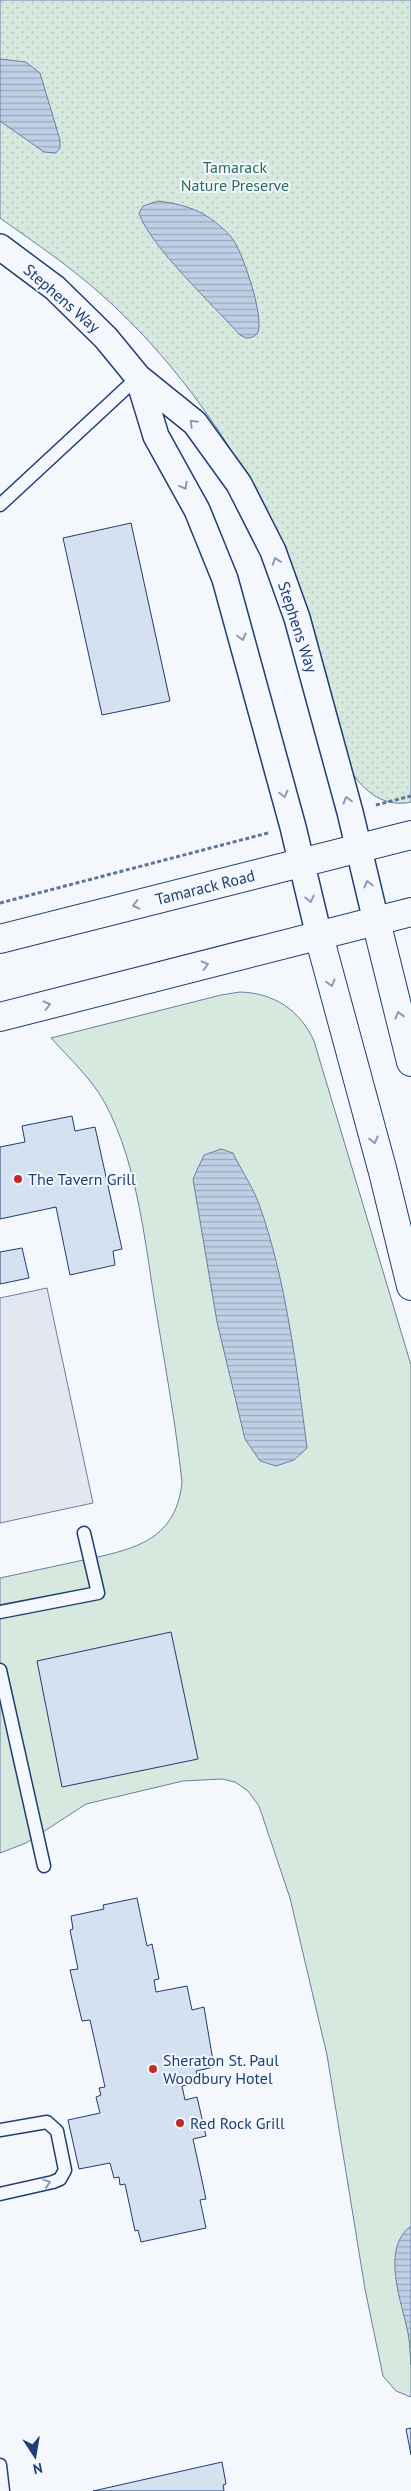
<svg xmlns="http://www.w3.org/2000/svg" width="411" height="2491" viewBox="0 0 411 2491" font-family="'PT Sans',sans-serif">
<style>
.grass{fill:#d7e8df;stroke:#687fa3}
.park{fill:url(#park-dots);stroke:#687fa3}
.parking{fill:#e3e8f0;stroke:#687fa3}
.water{fill:url(#water-rules);stroke:#687fa3}
.building{fill:#d5e0f0;stroke:#1d3f73}
.lines{fill:none;stroke-linecap:round;stroke-linejoin:round}
.lane-casing{stroke:#1d3f73;stroke-width:15}
.street-casing{stroke:#1d3f73;stroke-width:28}
.secondary-casing{stroke:#1d3f73;stroke-width:30}
.highway-casing{stroke:#1d3f73;stroke-width:30}
.path{stroke:#5e769c;stroke-width:3;stroke-dasharray:4 2.5;stroke-linecap:butt}
.lane{stroke:#f4f7fb;stroke-width:12}
.street{stroke:#f4f7fb;stroke-width:25}
.secondary{stroke:#f4f7fb;stroke-width:28}
.highway{stroke:#f4f7fb;stroke-width:28}
.oneway{stroke:#889bb7}
.poi-dot{fill:#c62828;stroke:#f4f7fb;stroke-width:2}
.labels{text-anchor:middle;stroke-width:4;stroke-linejoin:round;paint-order:stroke}
.park-label{font-size:16px;fill:#2c6c60;stroke:#f4f7fb}
.street-label{font-size:16px;fill:#1d3f73;stroke:#f4f7fb}
.poi-label{font-size:16px;fill:#1d3f73;stroke:#f4f7fb;text-anchor:start}
</style>
<defs>
<pattern id="park-dots" width="8" height="8" patternUnits="userSpaceOnUse" patternTransform="scale(1.25)"><rect width="8" height="8" fill="#d7e8df"/><path d="M2 2h.1M6 6h.1" fill="none" stroke="#b8c8c3" stroke-width="1.8" stroke-linecap="round"/></pattern>
<pattern id="water-rules" width="6" height="5" patternUnits="userSpaceOnUse" patternTransform="scale(1.25)"><rect width="6" height="5" fill="#bed0e5"/><path d="M0 2.5h6" fill="none" stroke="#9aaabe"/></pattern>
</defs>
<rect width="100%" height="100%" fill="#f4f7fb"/>
<path class="grass" d="M240,992C274,993 300,1010 314,1041L411,1365V2397L396,2391L383,2376L365,2289L327,2055L290,1898L259,1806L248,1791L235,1782L222,1779L183,1781L86,1804L26,1843L0,1853V1578C26,1572 53,1567 79,1561C130,1550 176,1543 182,1482C176,1426 166,1371 157,1316C145,1246 139,1167 105,1103C91,1078 70,1059 51,1038L221,995Z"/>
<path class="park" d="M0,0H411V802C385,808 364,792 351,771L262,503C220,426 169,355 103,296C71,267 35,243 0,218Z"/>
<path class="parking" d="M47,1288L93,1503L0,1523V1298Z"/>
<path class="water" d="M0,59L26,62L40,73L60,140V148L56,153L44,152L0,121Z
M158,201C182,204 203,210 221,227C226,231 231,236 234,241C243,254 266,321 257,334C254,337 250,338 246,338L240,335C215,307 149,245 139,213L143,206Z
M221,1149L233,1153C241,1170 253,1187 259,1204C286,1279 297,1370 307,1448L294,1460L276,1466L260,1461L245,1439L217,1322L193,1179L204,1155Z
M411,2226V2365C410,2354 410,2343 408,2333C402,2303 380,2248 411,2226Z"/>
<path class="building" d="M131,523L170,701L102,715L63,538Z
M72,1116L75,1131L95,1127L122,1249L113,1251L115,1265L70,1275L56,1207L0,1219V1147L25,1142L22,1126Z
M22,1248L29,1278L0,1284V1252Z
M171,1632L198,1759L62,1787L37,1661Z
M137,1898L147,1946L152,1944L159,1979L154,1980L156,1992L187,1986L192,2010L204,2007L214,2067L196,2071L199,2082L182,2086L185,2100L197,2097L206,2136L193,2139L206,2199L200,2200L206,2228L141,2242L138,2230L135,2231L125,2184L120,2185L119,2177L114,2178L110,2163L79,2169L68,2120L100,2113L96,2097L101,2095L99,2088L105,2087L90,2020L82,2021L70,1970L78,1969L70,1930L73,1929L71,1916L104,1909L103,1905Z
M411,2428V2455L406,2429Z
M222,2462L226,2484L223,2485L224,2491H93Z"/>
<g class="lines">
<defs>
<path id="lane" d="M0,505L138,377
M0,1612L98,1593L84,1533
M0,1670L44,1866
M0,2130L47,2122L57,2131L65,2170L60,2179L53,2182L0,2194
M0,2465L3,2491"/>
<path id="street" d="M0,247L55,288L106,338L138,377L195,423L239,484L273,551L297,618L350,812L376,921
M138,377L156,436L197,510L225,579L293,827L319,936"/>
<path id="secondary" d="M0,939L411,835
M0,1017L411,912"/>
<path id="highway" d="M376,921L411,1062
M319,936L383,1172L411,1286"/>
</defs>
<use href="#lane" class="lane-casing"/>
<use href="#street" class="street-casing"/>
<use href="#secondary" class="secondary-casing"/>
<use href="#highway" class="highway-casing"/>
<path class="path" d="M376,805L411,796
M0,903L268,833"/>
<use href="#lane" class="lane"/>
<use href="#street" class="street"/>
<use href="#secondary" class="secondary"/>
<use href="#highway" class="highway"/>
</g>
<defs><path id="oneway-chevron" d="M-2-3.5L2.5 0L-2 3.5" fill="none" stroke-width="1.6" stroke-linecap="round" stroke-linejoin="round" transform="scale(1.25)"/></defs>
<g class="oneway">
<use href="#oneway-chevron" transform="translate(193 423) rotate(-135)"/>
<use href="#oneway-chevron" transform="translate(184 486) rotate(61)"/>
<use href="#oneway-chevron" transform="translate(276 561) rotate(-110)"/>
<use href="#oneway-chevron" transform="translate(242 637) rotate(74)"/>
<use href="#oneway-chevron" transform="translate(284 794) rotate(75)"/>
<use href="#oneway-chevron" transform="translate(347 800) rotate(-105)"/>
<use href="#oneway-chevron" transform="translate(368 884) rotate(-103)"/>
<use href="#oneway-chevron" transform="translate(310 899) rotate(77)"/>
<use href="#oneway-chevron" transform="translate(136 905) rotate(166)"/>
<use href="#oneway-chevron" transform="translate(205 965) rotate(-14)"/>
<use href="#oneway-chevron" transform="translate(331 983) rotate(75)"/>
<use href="#oneway-chevron" transform="translate(47 1005) rotate(-14)"/>
<use href="#oneway-chevron" transform="translate(399 1015) rotate(-104)"/>
<use href="#oneway-chevron" transform="translate(374 1140) rotate(75)"/>
<use href="#oneway-chevron" transform="translate(47 2183) rotate(-18)"/>
</g>
<g class="poi-dot">
<circle cx="18" cy="1179" r="5"/>
<circle cx="153" cy="2069" r="5"/>
<circle cx="180" cy="2123" r="5"/>
</g>
<g class="labels">
<g class="park-label">
<text x="235" y="173">Tamarack<tspan x="235" dy="18">Nature Preserve</tspan></text>
</g>
<g class="street-label">
<text transform="translate(62 298) rotate(41)" y="6">Stephens Way</text>
<text transform="translate(298 627) rotate(72)" y="6">Stephens Way</text>
<text transform="translate(205 887) rotate(-14)" y="6">Tamarack Road</text>
</g>
<g class="poi-label">
<text x="28" y="1185">The Tavern Grill</text>
<text x="163" y="2066">Sheraton St. Paul<tspan x="163" dy="18">Woodbury Hotel</tspan></text>
<text x="190" y="2129">Red Rock Grill</text>
</g>
</g>
<g transform="translate(35 2456) rotate(168)" stroke="#f4f7fb" stroke-width="4" paint-order="stroke">
<path d="M0-4L9 19L0 12L-9 19Z" fill="#1d3f73"/>
<text y="-8" font-size="14" font-weight="bold" text-anchor="middle" fill="#1d3f73">N</text>
</g>
</svg>
